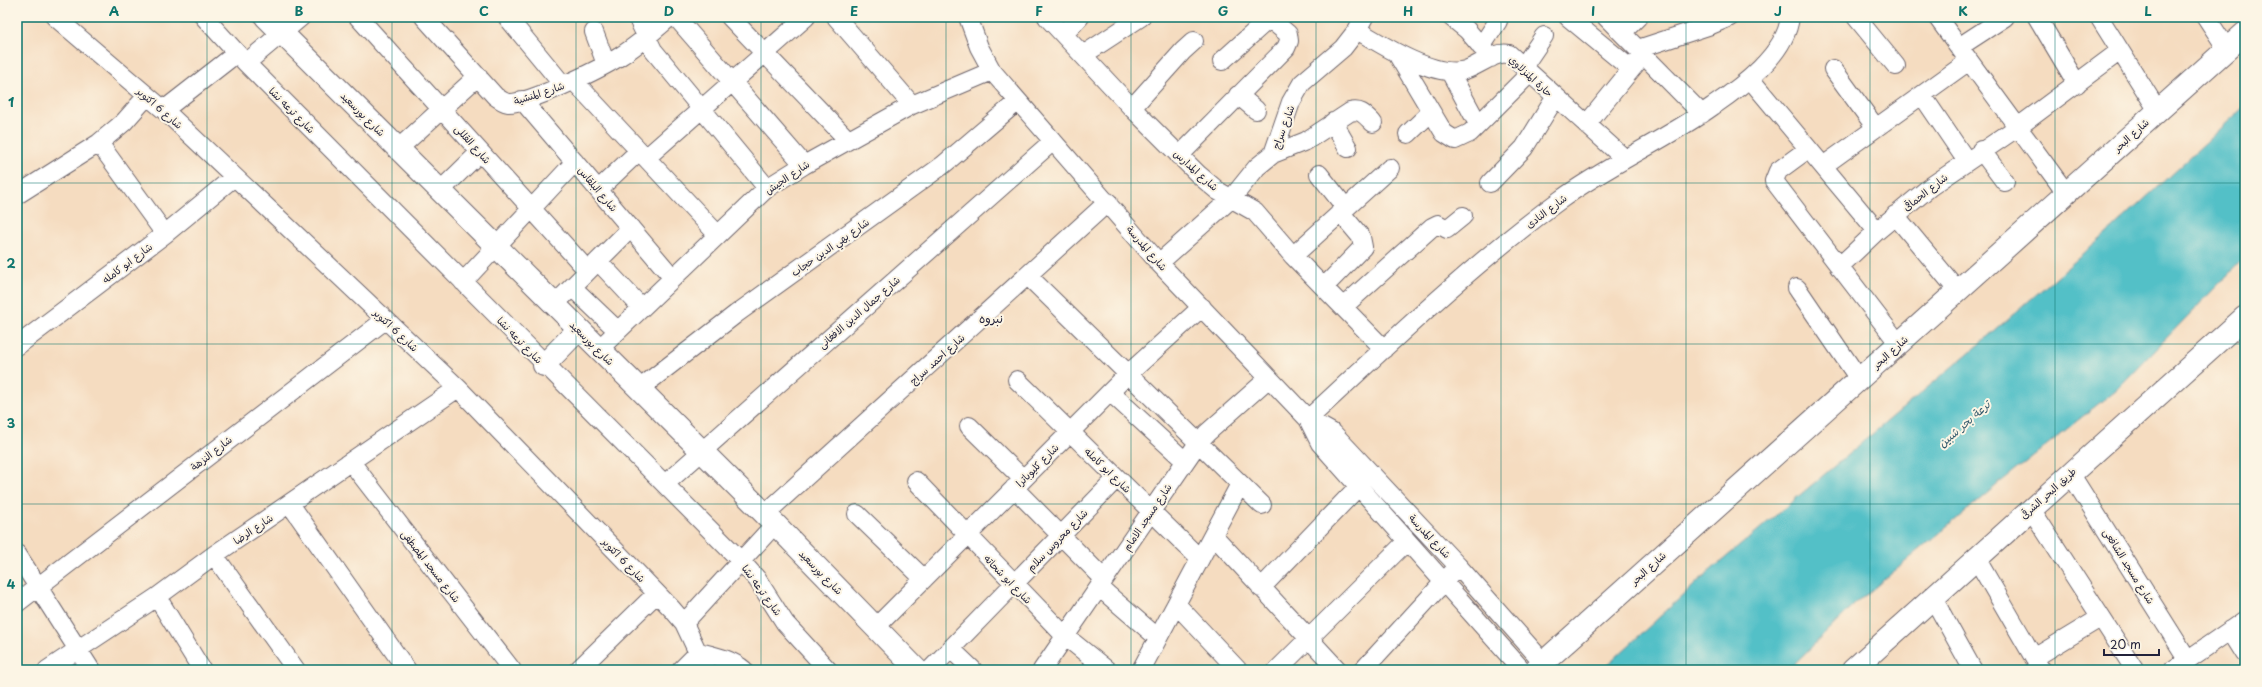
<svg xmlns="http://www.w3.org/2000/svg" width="2262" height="687" viewBox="0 0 2262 687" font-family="'Playpen Sans','Playpen Sans Arabic',sans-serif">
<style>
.water{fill:#52c0c7;stroke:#3a7181}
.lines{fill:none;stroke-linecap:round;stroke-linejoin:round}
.street-casing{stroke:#6c636a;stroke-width:20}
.secondary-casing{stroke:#6c636a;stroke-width:24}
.street{stroke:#fff;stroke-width:18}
.secondary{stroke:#fff;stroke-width:22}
.grid{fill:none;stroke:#0f766e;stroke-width:1;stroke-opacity:0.55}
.labels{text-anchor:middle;stroke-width:4;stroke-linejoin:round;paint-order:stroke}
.street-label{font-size:10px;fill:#22223b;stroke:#fcf5e5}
.water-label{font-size:11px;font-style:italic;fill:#33596c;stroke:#fcf5e5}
.quarter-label{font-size:12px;fill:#22223b;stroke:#fcf5e5}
.neatline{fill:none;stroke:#0f766e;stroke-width:1.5}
.grid-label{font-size:13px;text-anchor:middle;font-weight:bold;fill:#0f766e}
</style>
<rect width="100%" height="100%" fill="#fcf5e5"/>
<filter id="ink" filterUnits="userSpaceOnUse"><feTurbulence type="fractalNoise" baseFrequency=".025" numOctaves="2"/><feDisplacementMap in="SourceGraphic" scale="8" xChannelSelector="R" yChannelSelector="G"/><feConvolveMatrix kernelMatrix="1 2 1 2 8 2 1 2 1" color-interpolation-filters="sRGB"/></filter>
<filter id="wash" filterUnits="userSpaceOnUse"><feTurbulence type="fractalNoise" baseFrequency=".012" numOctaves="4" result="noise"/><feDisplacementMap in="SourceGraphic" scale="16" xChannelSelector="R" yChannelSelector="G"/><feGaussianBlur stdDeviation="0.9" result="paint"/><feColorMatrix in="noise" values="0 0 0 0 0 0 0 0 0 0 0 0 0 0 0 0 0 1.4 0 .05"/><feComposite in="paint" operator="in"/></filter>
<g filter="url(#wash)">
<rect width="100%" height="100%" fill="#f5dcc0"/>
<path class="water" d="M2245,106V257L2117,389L2003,480L1855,604L1788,670H1602L1705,575L1979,344L2112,229Z"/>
</g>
<g filter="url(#ink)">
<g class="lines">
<defs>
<path id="street" d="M55,17L164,110L458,388L672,609L684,623L706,670
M204,17L246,63L740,560L757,579L785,623L828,670
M358,17L588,271
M424,17L495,96C499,99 503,102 508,103C529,104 600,69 619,57C637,46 654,31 670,17
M507,17L563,85
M637,17L653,50L767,188
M676,17L804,165
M730,17L848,140
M836,17L912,105
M968,17L979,47L992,71L1159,263L1308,419L1320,443L1522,670
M1047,17L1132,108L1199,175L1218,191L1255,212L1293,256L1384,349
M1451,17L1467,30L1491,58
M1568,17L1631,69
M1606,17L1702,114
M1856,17L1896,66
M1937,17L2066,193
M2037,17L2077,84
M2099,17L2158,111
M2206,17L2227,49
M1357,30C1382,45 1431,76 1461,71C1476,69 1494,50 1509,54L1625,159
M594,32L606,64
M1622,33L1638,17
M1064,34L1080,17
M1481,47L1498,21
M1959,47L2005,17
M1638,49L1711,25L1730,17
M1397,54L1444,133L1455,140L1470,133L1529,74
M1083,55L1141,17
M1222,61L1271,17
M246,63L301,17
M1523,67L1544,36
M1833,69L1876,128
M1450,72L1478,124
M1751,80L1877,231
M574,81L718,235
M1238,95L1256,110
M1922,95L1966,160
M522,100L673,278
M1132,108L1183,51L1194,41
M164,110L237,53
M1333,122L1348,148
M1586,125L1643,55
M1408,134L1431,112
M99,143L165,234
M398,149L478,76
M1808,149L1778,171L1774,181L1899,344
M1981,150L2005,182
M1273,154L1306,141L1350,112C1361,109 1365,115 1373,123
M1179,156L1286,48L1289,41L1288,34L1270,19
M646,158L806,17
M1823,166L1969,61
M1319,174L1345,207
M1490,183L1524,148L1555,98
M599,189L639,151
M440,191L480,152
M17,195L99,143L124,122L147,96
M1895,215L1958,291
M1293,256L1390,168
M598,261L642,308
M1159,263L1232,198L1257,167L1273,154L1291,102L1302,83L1343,48L1357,30L1364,17
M1839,267L1877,231L1930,187L2018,127L2120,51
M1028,276L1262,505
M463,282L575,162
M572,287L618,331
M1324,287L1363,247L1361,237L1340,212
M1797,288L1859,379
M554,305L631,228
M1343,307L1432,227L1438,224L1447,229L1463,216
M17,346L165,234L234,177
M599,349L767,188L804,165L912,105L992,71
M1017,380L1200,559
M639,389L736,314L943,165L1018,101
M1110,392L1185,461
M1308,419C1389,344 1471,265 1560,200C1609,164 1664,141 1713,106C1741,87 1786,54 1790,17
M1308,419L1333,433L1458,566L1543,662
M969,426L1023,479
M351,462L512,670
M2070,473L2188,660
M916,481L1065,636L1107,670
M665,484L1053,141
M1014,488L1104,579
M290,504L407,670
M2031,509L2135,670
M765,514L1108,202
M857,514L924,579
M1213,535L1338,670
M17,554L91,670
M214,555L296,670
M1976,558L2041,670
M1099,587L1158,638
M1261,588L1359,486
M157,597L202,670
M1933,598L1973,670
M17,603L385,320
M1176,604L1238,670
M684,623L775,524
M876,627L1127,375L1202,307
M2230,630L2245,654
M951,649L973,670
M2034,658L2100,618
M47,670L157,597L214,555L458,388
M578,670L656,594
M681,670L699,652C715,656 731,659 744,670
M930,670L1117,478
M1042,670L1198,443L1207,433L1269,378
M1141,670L1240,484
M1277,670L1407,541
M1363,670L1452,573
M2173,670L2245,620"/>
<path id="secondary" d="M266,17L775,524L917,670
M544,365L579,329
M1535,670L2245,33
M1853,670L2245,317"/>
</defs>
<use href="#street" class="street-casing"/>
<use href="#secondary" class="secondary-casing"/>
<use href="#street" class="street"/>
<use href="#secondary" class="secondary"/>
</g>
</g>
<path class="grid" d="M207,17V670M392,17V670M576,17V670M761,17V670M946,17V670M1131,17V670M1316,17V670M1501,17V670M1686,17V670M1870,17V670M2055,17V670M17,183H2245M17,344H2245M17,504H2245"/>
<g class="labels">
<g class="street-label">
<text transform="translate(1531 76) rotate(43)" y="4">حارة المنزلاوي</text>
<text transform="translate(539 93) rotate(-18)" y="4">شارع المنشية</text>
<text transform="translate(160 108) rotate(41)" y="4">شارع 6 اكتوبر</text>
<text transform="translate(292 110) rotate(45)" y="4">شارع ترعه نشا</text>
<text transform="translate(363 114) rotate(45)" y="4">شارع بورسعيد</text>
<text transform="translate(1283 127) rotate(-70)" y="4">شارع سراج</text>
<text transform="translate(2131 135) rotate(-42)" y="4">شارع البحر</text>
<text transform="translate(473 144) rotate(48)" y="4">شارع القللى</text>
<text transform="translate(1196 170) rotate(42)" y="4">شارع المدارس</text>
<text transform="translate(787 177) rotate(-34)" y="4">شارع الجيش</text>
<text transform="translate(598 189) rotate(50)" y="4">شارع البلقاس</text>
<text transform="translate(1925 192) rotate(-38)" y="4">شارع الحماقى</text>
<text transform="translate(1546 211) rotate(-37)" y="4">شارع النادى</text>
<text transform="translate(830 247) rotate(-35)" y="4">شارع بهي الدين حجاب</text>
<text transform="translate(1147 248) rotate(49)" y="4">شارع المدرسة</text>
<text transform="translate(127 263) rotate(-37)" y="4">شارع ابو كامله</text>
<text transform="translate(859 312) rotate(-41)" y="4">شارع جمال الدين الافغانى</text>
<text transform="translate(396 330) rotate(43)" y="4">شارع 6 اكتوبر</text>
<text transform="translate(520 340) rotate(46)" y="4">شارع ترعه نشا</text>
<text transform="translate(592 343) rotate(45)" y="4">شارع بورسعيد</text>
<text transform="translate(1890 352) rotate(-42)" y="4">شارع البحر</text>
<text transform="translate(937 359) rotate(-42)" y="4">شارع احمد سراج</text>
<text transform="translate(211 453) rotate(-38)" y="4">شارع النزهة</text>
<text transform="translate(1037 465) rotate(-45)" y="4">شارع كليوباترا</text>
<text transform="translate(1108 470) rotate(44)" y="4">شارع ابو كامله</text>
<text transform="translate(2048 493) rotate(-42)" y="4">طريق البحر الشرقى</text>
<text transform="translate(1147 517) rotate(-56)" y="4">شارع مسجد الامام</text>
<text transform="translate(253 529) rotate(-34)" y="4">شارع الرضا</text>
<text transform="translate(1430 536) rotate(47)" y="4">شارع المدرسة</text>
<text transform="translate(1057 540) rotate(-46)" y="4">شارع محروس سلام</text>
<text transform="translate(624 560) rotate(46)" y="4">شارع 6 اكتوبر</text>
<text transform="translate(431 566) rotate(52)" y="4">شارع مسجد المصطفى</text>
<text transform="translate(2129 566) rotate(58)" y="4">شارع مسجد الشافعى</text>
<text transform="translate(1648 568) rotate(-42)" y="4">شارع البحر</text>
<text transform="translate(821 572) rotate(46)" y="4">شارع بورسعيد</text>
<text transform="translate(1008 579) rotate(46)" y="4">شارع ابو شحاته</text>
<text transform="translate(762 590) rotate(54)" y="4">شارع ترعه نشا</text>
</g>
<g class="water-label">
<text transform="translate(1964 424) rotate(-41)" y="4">ترعة بحر شبين</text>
</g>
<g class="quarter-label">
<text x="991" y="323">نبروه</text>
</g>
</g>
<rect width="2262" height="687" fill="none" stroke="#fcf5e5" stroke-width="44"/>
<path d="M2104 649v6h55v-6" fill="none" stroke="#22223b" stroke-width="2"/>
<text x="2110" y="649" font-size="12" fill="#22223b" stroke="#fcf5e5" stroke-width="3" paint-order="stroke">20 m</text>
<rect x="22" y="22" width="2218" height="643" class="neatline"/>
<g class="grid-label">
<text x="114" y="16">A</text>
<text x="299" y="16">B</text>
<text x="484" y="16">C</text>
<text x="669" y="16">D</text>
<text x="854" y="16">E</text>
<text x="1039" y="16">F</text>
<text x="1223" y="16">G</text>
<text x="1408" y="16">H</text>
<text x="1593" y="16">I</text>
<text x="1778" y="16">J</text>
<text x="1963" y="16">K</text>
<text x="2148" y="16">L</text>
<text x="11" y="107">1</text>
<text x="11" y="268">2</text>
<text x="11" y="428">3</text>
<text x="11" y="589">4</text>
</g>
</svg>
